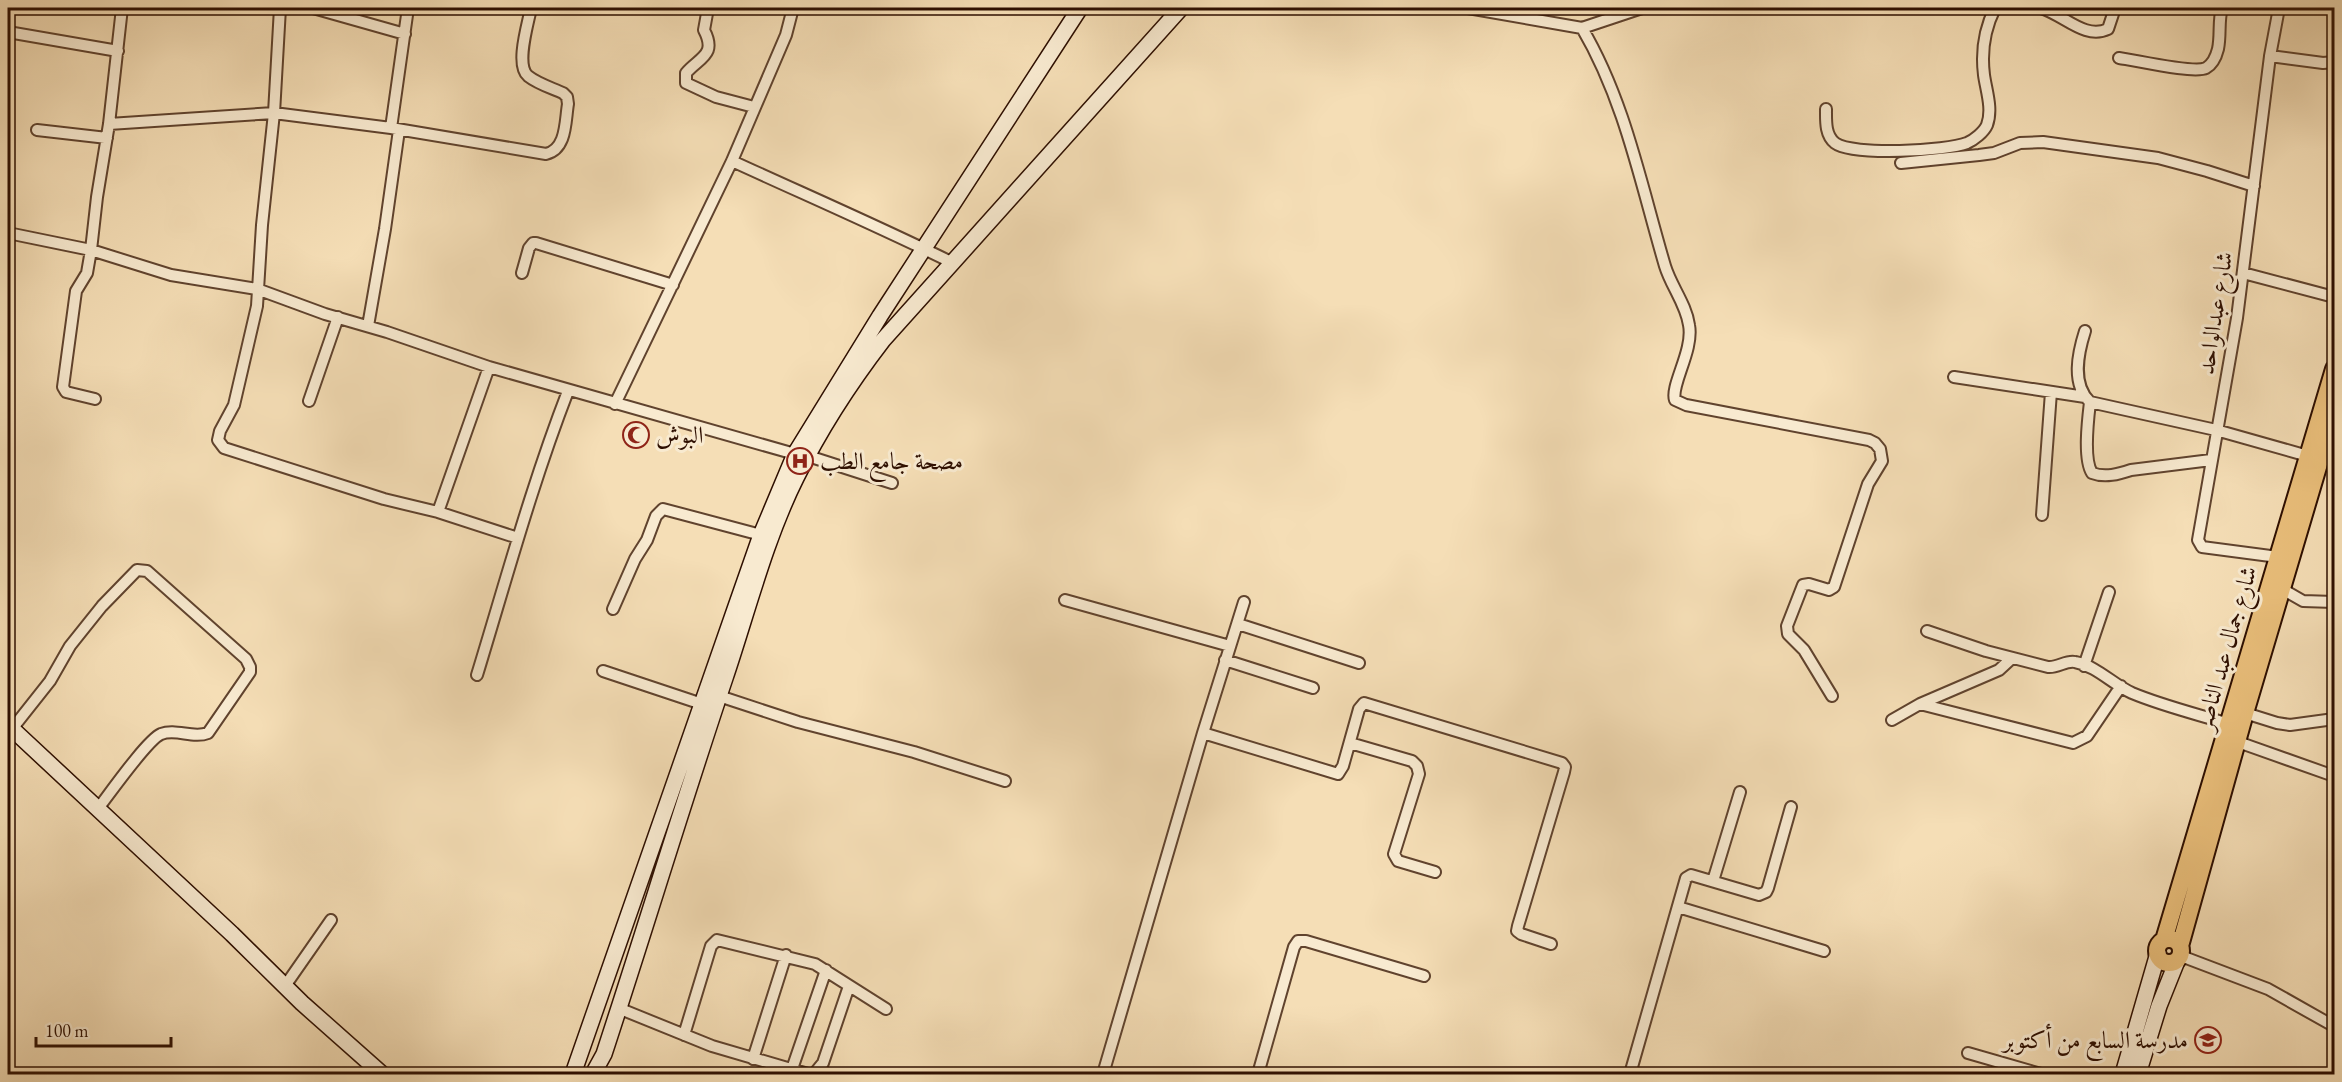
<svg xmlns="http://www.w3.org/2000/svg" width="2342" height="1082" viewBox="0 0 2342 1082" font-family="'EB Garamond',Amiri,serif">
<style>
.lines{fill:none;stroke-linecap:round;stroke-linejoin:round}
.street-casing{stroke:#60432e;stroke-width:14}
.secondary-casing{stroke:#2e0f01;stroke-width:18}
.primary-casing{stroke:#2e0f01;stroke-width:20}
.street{stroke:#f8ead0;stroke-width:10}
.secondary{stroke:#f8ead0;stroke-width:15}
.primary{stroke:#eabf7b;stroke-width:16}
.labels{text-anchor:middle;stroke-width:6;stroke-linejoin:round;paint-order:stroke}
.street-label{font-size:24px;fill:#2e0f01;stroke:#f8ead0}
.poi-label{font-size:24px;fill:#2e0f01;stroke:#f8ead0;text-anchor:start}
</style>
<rect width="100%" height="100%" fill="#f5deb6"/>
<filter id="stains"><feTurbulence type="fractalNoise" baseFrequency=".00333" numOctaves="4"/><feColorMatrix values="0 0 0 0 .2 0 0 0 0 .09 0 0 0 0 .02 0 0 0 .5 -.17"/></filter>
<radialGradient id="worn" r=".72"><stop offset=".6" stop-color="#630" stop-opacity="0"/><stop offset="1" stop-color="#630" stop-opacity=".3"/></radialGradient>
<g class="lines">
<defs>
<path id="street" d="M280,8L274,113L262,225L257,306L234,405L220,431L218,440L224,448L384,499L438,512L518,538
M313,8L405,34
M708,8L704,30C717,55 700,57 686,73V83L716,97L754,107
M1468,8L1582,28L1642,8
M2041,8C2064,15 2085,40 2108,29L2115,8
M1582,28C1625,101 1641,185 1665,266C1671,286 1686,304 1689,325C1694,350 1670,386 1675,400L1686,405L1869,440L1875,443L1880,449L1882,461L1868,484L1834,587L1829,590L1809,584L1803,585L1787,626L1788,634L1804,650L1832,696
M8,32L118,51
M2270,56L2323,63L2334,62
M2119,58C2135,60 2194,74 2206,68C2213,64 2216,57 2218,49C2221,35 2218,21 2222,8
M1826,109C1826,121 1825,135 1835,143C1852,156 1947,151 1967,143C1974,140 1984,132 1987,125C1993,109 1986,90 1984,75C1981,51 1985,28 1995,8
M109,124L274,113L391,128L546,154C567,149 565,121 568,104L567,97L563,93C552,88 538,84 528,76C515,65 528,24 531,8
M391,128L408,8
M37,130L107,138
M732,161C806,195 880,227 953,263
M1901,163L1979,155L1994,153L2020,143L2043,142L2158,158L2207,171L2254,186
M8,233L91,250L171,275L257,289L325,314L387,332L489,367L795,454
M522,273L529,248L533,243H536L673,285
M2243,273L2334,297
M368,326L385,229L399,130
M2085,331C2078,353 2071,384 2090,402L2216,430L2308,456
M1954,377L2085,397
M95,399L66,392L63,387L76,291L87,273L91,250L97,197L109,124L122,8
M309,401L338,317
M2090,402C2088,419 2083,459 2092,473C2105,478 2119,474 2131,470L2211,460
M615,404L732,161L786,35L793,8
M808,456L892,483
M438,512L489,367
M2042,515L2051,392
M2278,557L2202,547L2198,540L2237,318L2270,56L2279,8
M2282,589L2303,601L2334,602
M1065,600L1230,646
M613,609L635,559L647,540L656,516L663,509L761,535
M1238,624L1359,663
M1927,631L1986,651L2048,667C2058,668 2066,660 2075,662C2097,666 2112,684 2132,693C2163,706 2197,714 2229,724
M1225,660L1313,688
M2084,666L2109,592
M603,671L702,704
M477,675C506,580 532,484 568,391
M719,696L798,722L914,752L1005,781
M1920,704L2073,743L2087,736L2121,686
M2245,713L2277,723L2290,725L2334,719
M1892,720L1920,704L1999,670L2012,658
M12,729L50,681L70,646L102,606L137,570L147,571L246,659L250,667V672L208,733C193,739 176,728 161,734C147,740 108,796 97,810
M1203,733L1338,774L1343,766L1359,709L1364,703L1562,763L1565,767L1564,772L1518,926L1517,931L1521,934L1551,944
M2238,742L2334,776
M1350,743L1412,761L1417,766L1419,774L1394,854L1398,861L1435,872
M1713,881L1740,792
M1678,907L1824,951
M2181,956L2268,989L2330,1024
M285,986L331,920
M618,1008L712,1046L808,1074H814L823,1063L849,986
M684,1035L711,946L717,940L815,964L886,1009
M1968,1053L2041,1074
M753,1059L786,955
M792,1069L826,970
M1103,1074L1203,733L1244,602
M1258,1074L1294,947L1298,941H1306L1424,976
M1630,1074L1686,878L1691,875L1759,895L1766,892L1768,888L1791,807"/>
<path id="secondary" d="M8,725L232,934L302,1003L382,1074
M573,1074L733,615L761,535L795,454L880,316L1080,8
M593,1074L604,1054C645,929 683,803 725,678C747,613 765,540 796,478C820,429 850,383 883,340L1181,8
M2123,1074L2158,953
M2138,1074L2159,1006L2177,961"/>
<path id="primary" d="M2157 951a12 12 0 1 1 24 0a12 12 0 1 1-24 0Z
M2164,940L2334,369
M2180,946L2245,713L2334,413"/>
</defs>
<use href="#street" class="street-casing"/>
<use href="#secondary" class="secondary-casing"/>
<use href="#primary" class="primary-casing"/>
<use href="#street" class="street"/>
<use href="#secondary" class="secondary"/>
<use href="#primary" class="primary"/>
</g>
<defs>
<symbol id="mosque-ring" viewBox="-11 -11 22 22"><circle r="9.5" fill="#f8ead0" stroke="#8f2418" stroke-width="1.5"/><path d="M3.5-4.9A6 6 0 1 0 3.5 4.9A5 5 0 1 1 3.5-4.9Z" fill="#8f2418"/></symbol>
<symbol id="hospital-ring" viewBox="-11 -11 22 22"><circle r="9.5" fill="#f8ead0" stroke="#8f2418" stroke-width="1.5"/><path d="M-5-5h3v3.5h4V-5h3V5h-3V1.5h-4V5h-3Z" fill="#8f2418"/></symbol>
<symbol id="school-ring" viewBox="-11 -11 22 22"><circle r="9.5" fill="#f8ead0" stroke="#8f2418" stroke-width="1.5"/><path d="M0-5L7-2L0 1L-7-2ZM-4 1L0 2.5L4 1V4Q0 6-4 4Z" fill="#8f2418"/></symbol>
</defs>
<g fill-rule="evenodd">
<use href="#mosque-ring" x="621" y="420" width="30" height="30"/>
<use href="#hospital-ring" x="785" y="446" width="30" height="30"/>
<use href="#school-ring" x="2193" y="1025" width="30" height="30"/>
</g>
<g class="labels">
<g class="street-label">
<text transform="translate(2215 313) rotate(-81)" y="8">شارع عبدالواحد</text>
<text transform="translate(2226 648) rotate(-74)" y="8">شارع جمال عبد الناصر</text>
</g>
<g class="poi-label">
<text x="656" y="443">البوش</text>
<text x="820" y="469">مصحة جامع الطب</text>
<text x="2188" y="1048" text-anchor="end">مدرسة السابع من أكتوبر</text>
</g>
</g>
<rect width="2342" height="1082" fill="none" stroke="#f5deb6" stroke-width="30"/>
<rect x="9" y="9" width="2324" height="1064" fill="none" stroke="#2e0f01" stroke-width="3"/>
<rect x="15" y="15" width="2312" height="1052" fill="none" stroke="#2e0f01" stroke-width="1.5"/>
<path d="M36 1037v9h135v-9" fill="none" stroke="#2e0f01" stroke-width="3"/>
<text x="45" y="1037" font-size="18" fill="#2e0f01" stroke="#f8ead0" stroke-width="4.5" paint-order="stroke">100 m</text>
<rect width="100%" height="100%" filter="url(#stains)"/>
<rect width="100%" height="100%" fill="url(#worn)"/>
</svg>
